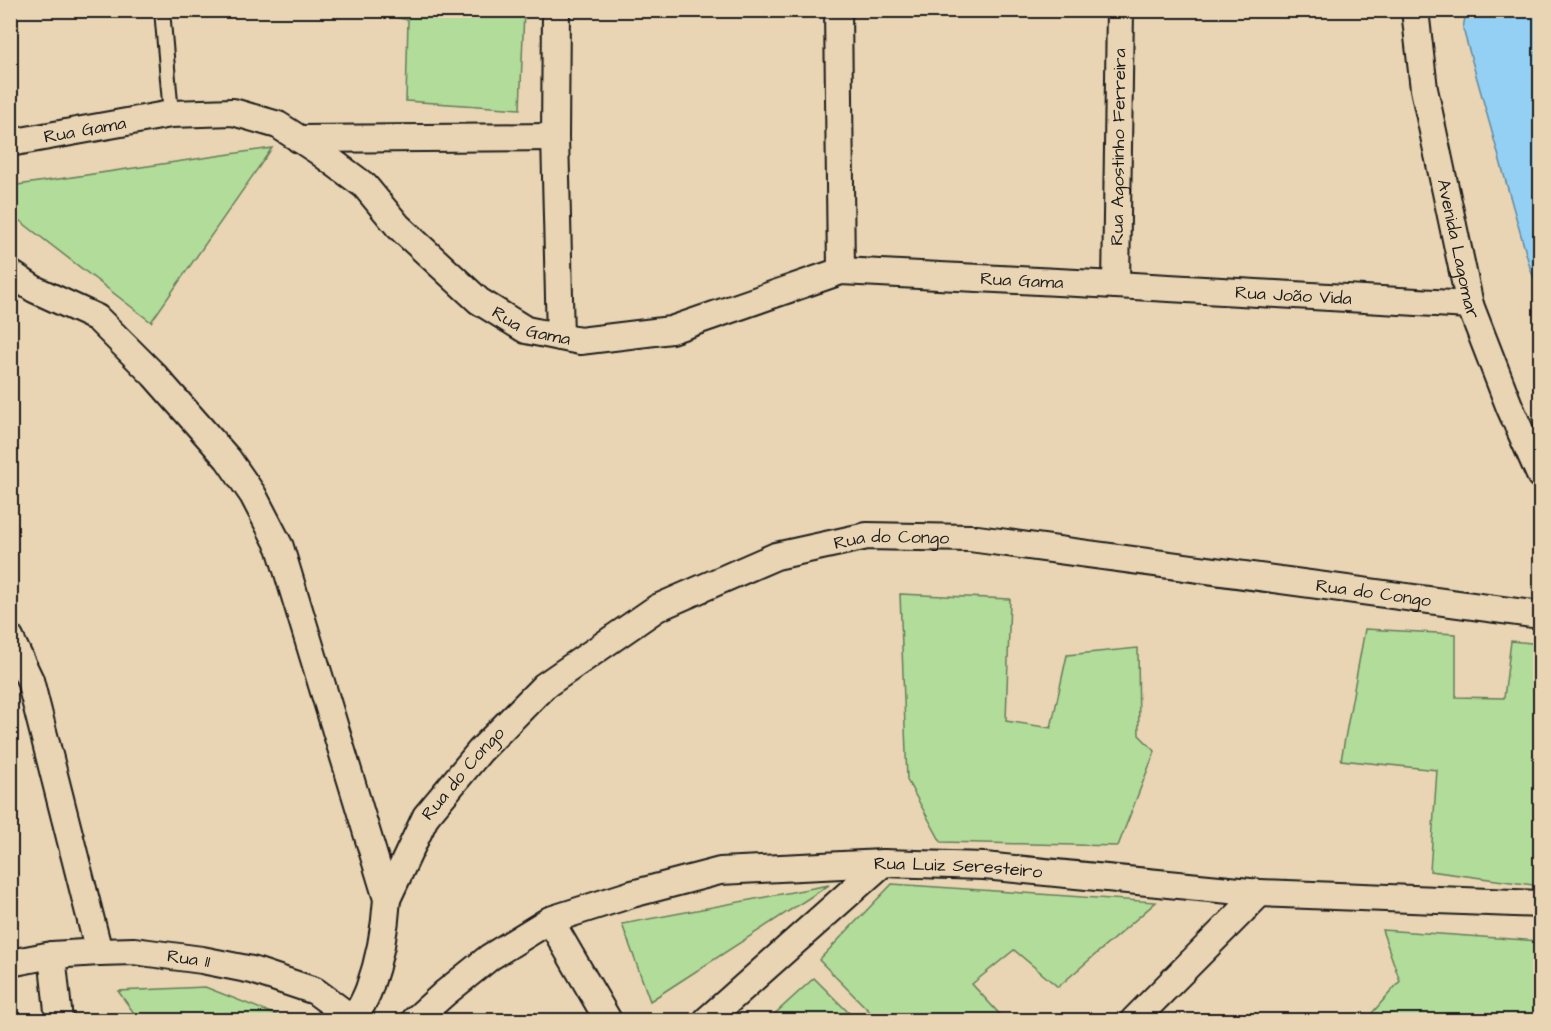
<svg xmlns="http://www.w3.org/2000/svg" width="1551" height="1031" viewBox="0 0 1551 1031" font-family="'Architects Daughter',sans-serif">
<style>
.green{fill:#b1dc99;stroke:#667c5a;stroke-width:1.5}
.water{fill:#93d0f3;stroke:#63889d;stroke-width:1.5}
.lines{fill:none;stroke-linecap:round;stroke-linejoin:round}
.service-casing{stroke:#1c1c1c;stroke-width:18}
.minor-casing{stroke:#1c1c1c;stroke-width:30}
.service{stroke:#e9d5b3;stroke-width:14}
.minor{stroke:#e9d5b3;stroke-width:26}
.labels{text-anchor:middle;stroke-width:4.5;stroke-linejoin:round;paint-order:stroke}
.street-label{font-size:18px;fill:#1c1c1c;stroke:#e9d5b3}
</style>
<rect width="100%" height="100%" fill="#e9d5b3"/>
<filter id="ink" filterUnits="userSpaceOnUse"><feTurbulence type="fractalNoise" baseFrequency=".0167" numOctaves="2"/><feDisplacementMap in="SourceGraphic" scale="12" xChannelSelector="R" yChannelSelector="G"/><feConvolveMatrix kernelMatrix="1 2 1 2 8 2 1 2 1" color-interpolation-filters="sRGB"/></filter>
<g filter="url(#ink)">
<path class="green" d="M362,10L524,11L520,109L406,101L408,20Z
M272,148L151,322L11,214V186Z
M900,594L1010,599L1006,721L1051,728L1067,655L1138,648L1139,735L1155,751L1118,846L941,842L907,780Z
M1365,629L1456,634V697L1504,698L1511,641L1540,644V886L1430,871L1437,770L1341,760Z
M892,884L1156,902L1058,987L1014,950L972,984L1005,1020H878L819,960Z
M829,885L650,1001L622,924Z
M1382,930L1540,941V1020H1366L1400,981Z
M814,978L856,1020H768Z
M205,987L289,1020H139L118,991Z"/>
<path class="water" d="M1466,11H1540V291L1531,271L1463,29Z"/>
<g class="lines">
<defs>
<path id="service" d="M162,10L171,114"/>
<g id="minor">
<path d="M556,10L555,137L560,337"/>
<path d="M838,10L841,271"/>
<path id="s1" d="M1415,10L1424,89L1470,305L1510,408L1540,475"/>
<path d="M299,139L555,137"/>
<path id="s2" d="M10,143L171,114L233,112L278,125L318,151L365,186L398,226L479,301L526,330L580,341L671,330L841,271L1116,285L1470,305"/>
<path d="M10,273L34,289L97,318L154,375L228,459L253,495L280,547L387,899C385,930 379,961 369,989C365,1000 359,1010 354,1019"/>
<path id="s3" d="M1116,285L1120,10"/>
<path d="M10,638L30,680L99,952"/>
<path id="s4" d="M387,899L426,816L480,751L544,686L657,608L776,556L867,536L970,538L1540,615"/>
<path d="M550,920L608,1020"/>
<path d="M52,955L59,1020"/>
<path id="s5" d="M10,963L52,955L99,952L134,951L202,960L252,970L315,991L354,1020"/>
<path id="s6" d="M415,1020L445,993L490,957L550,920L632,894L720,871L883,863L984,866L1260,893L1540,904"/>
<path d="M707,1020L883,863"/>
<path d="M1134,1020L1260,893"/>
</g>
</defs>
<use href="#service" class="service-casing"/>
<use href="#minor" class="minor-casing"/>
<use href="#service" class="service"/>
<use href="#minor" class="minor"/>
</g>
</g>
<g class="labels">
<g class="street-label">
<text dy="6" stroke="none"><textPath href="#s2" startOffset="76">Rua Gama</textPath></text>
<text dy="6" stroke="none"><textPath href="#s3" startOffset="138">Rua Agostinho Ferreira</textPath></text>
<text dy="6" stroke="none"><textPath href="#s1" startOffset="243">Avenida Lagomar</textPath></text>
<text dy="6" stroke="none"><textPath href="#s2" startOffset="1104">Rua Gama</textPath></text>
<text dy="6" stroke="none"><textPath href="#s2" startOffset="1376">Rua João Vida</textPath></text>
<text dy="6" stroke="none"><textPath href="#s2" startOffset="600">Rua Gama</textPath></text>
<text dy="6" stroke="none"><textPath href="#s4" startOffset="652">Rua do Congo</textPath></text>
<text dy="6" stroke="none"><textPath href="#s4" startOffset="1138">Rua do Congo</textPath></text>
<text dy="6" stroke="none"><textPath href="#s4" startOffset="148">Rua do Congo</textPath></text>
<text dy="6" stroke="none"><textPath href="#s6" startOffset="584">Rua Luiz Seresteiro</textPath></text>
<text dy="6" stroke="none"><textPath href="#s5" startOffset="180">Rua 11</textPath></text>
</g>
</g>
<rect width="1551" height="1031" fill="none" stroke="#e9d5b3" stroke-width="36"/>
<rect x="18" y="18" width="1515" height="995" fill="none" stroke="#1c1c1c" stroke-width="2" filter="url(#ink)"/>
</svg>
